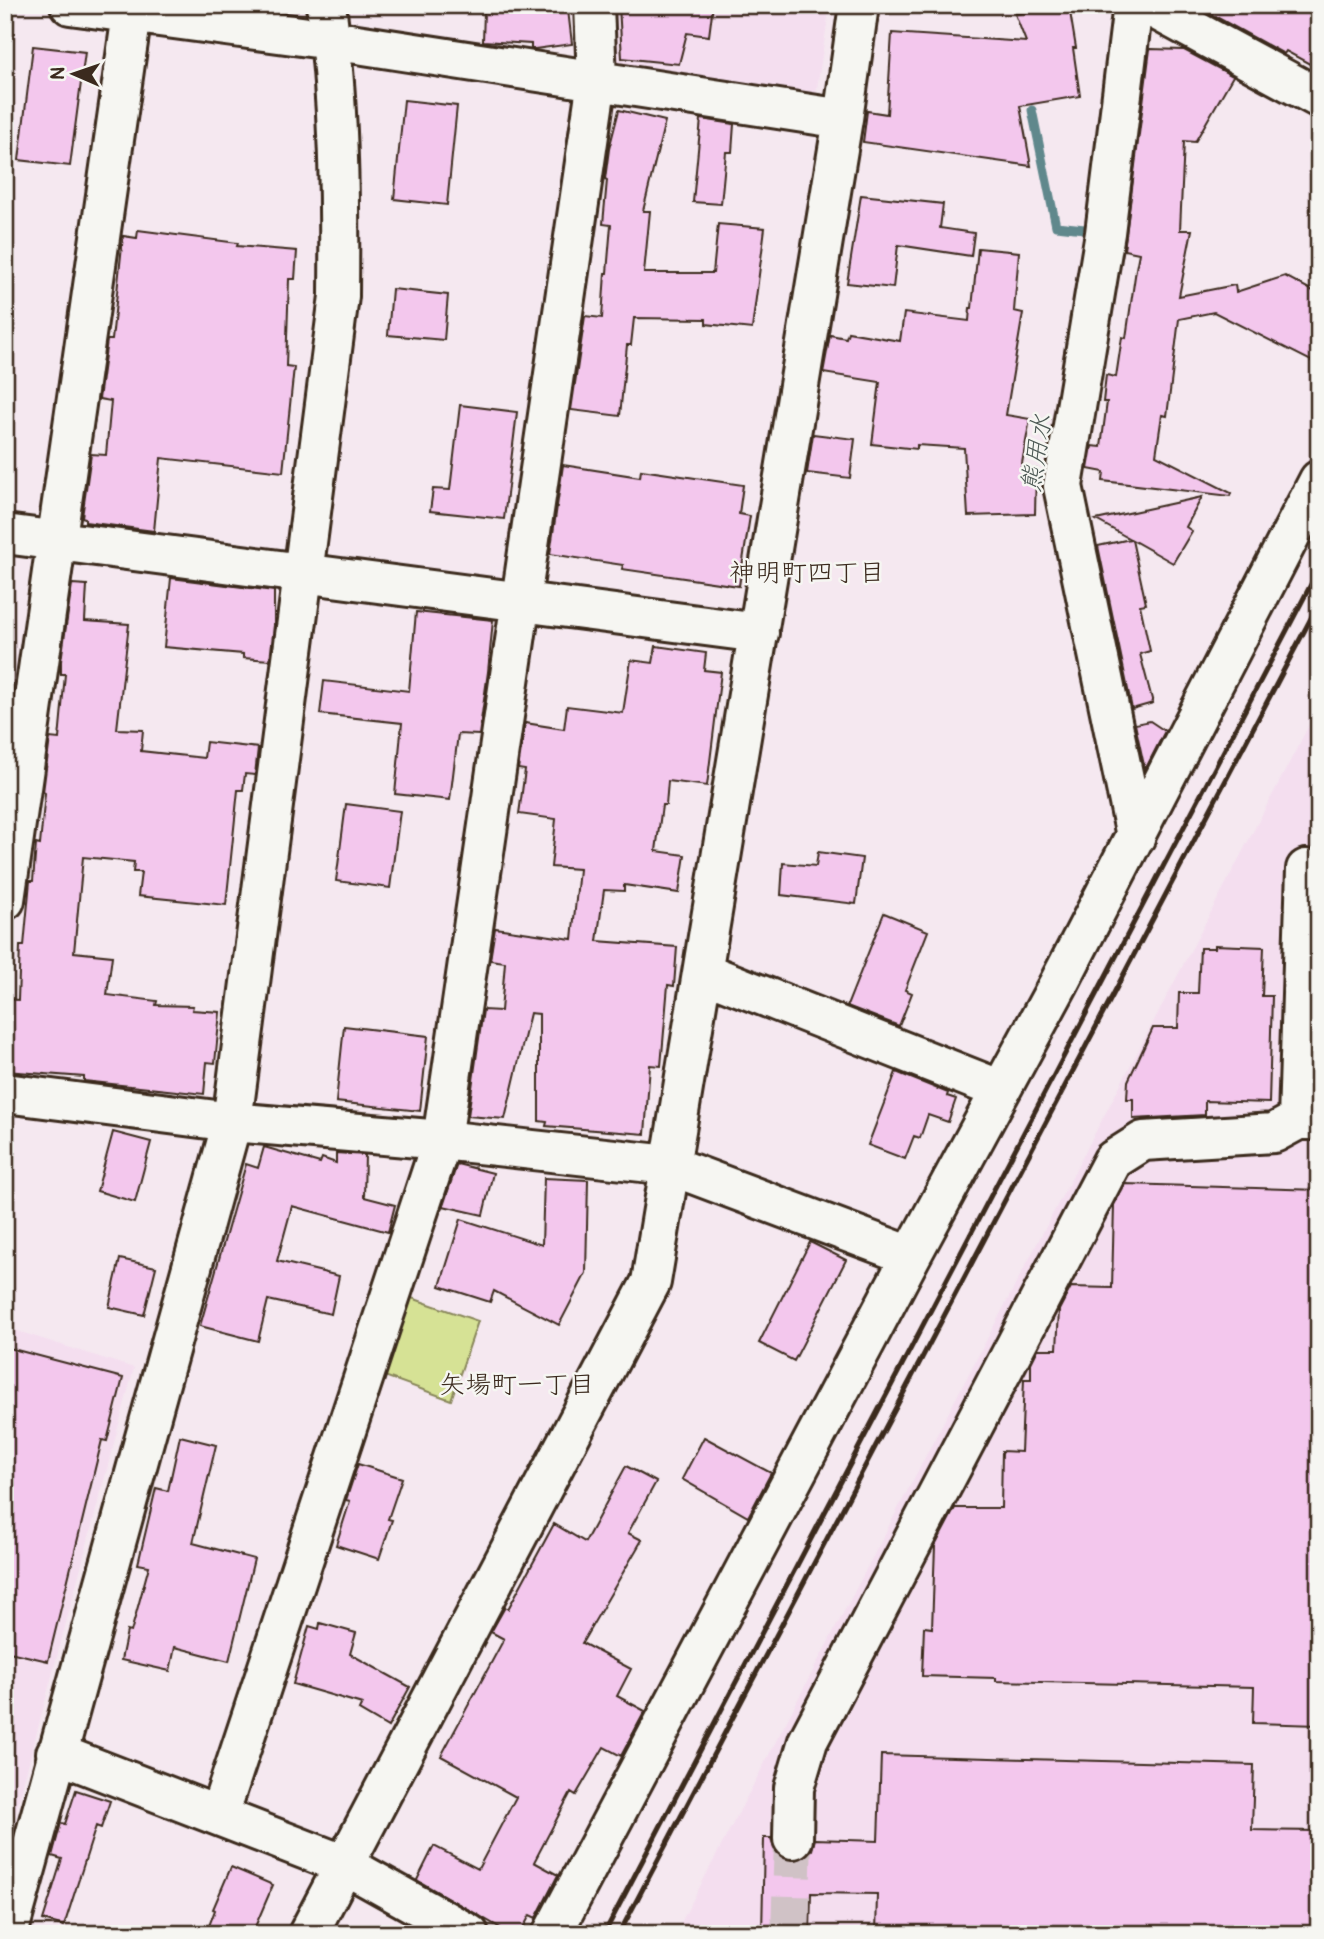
<svg xmlns="http://www.w3.org/2000/svg" width="1324" height="1939" viewBox="0 0 1324 1939" font-family="Pangolin,'Klee One',sans-serif">
<style>
.built{fill:#f4deef}
.green{fill:#d6e295;stroke:#88865a;stroke-width:2}
.lines{fill:none;stroke-linecap:round;stroke-linejoin:round}
.stream{stroke:#60888c;stroke-width:9}
.building{fill:#f3c7ed;stroke:#3b2a1e;stroke-width:2}
.minor-tunnel{stroke:#d0c2c6;stroke-width:38;stroke-dasharray:38 19;stroke-linecap:butt}
.minor-casing{stroke:#3b2a1e;stroke-width:44}
.minor{stroke:#f6f6f2;stroke-width:38}
.rail{stroke:#3b2a1e;stroke-width:5}
.labels{text-anchor:middle;stroke-width:5;stroke-linejoin:round;paint-order:stroke}
.water-label{font-size:26px;font-style:italic;fill:#4d5955;stroke:#f6f6f2}
.neighbourhood-label{font-size:26px;fill:#3b2a1e;stroke:#f6f6f2}
</style>
<rect width="100%" height="100%" fill="#f5e8f0"/>
<filter id="ink" filterUnits="userSpaceOnUse"><feTurbulence type="fractalNoise" baseFrequency=".0143" numOctaves="2"/><feDisplacementMap in="SourceGraphic" scale="14" xChannelSelector="R" yChannelSelector="G"/><feConvolveMatrix kernelMatrix="1 2 1 2 8 2 1 2 1" color-interpolation-filters="sRGB"/></filter>
<g filter="url(#ink)">
<path class="built" d="M607,5H830L816,94L618,67L608,54Z
M1319,706V1934H675Z
M5,1327L134,1368L5,1852Z"/>
<path class="green" d="M403,1295L478,1321L451,1400L376,1373Z"/>
<g class="lines">
<path class="stream" d="M1032,110L1056,226L1094,230L1093,233"/>
</g>
<path class="building" d="M619,5H713L709,36L687,33L679,64L622,58Z
M1213,5H1319V69L1286,51L1284,54L1209,13Z
M1069,6L1076,48H1073L1080,96L1020,106L1031,166L863,142L867,111L887,114L892,33L1026,42L1015,14Z
M568,10L572,44L535,49H531V44L483,41L484,12L533,15Z
M33,46L85,52L70,166L19,160Z
M1150,49L1184,50L1233,76L1195,142L1184,141L1180,230H1192L1179,296L1235,285L1236,292L1285,276L1319,294V365L1214,312L1179,319L1167,416L1162,415L1156,455L1231,493L1230,496L1103,481L1104,472L1088,469L1092,446L1101,447L1107,402H1103L1106,375L1116,377L1122,337L1126,338L1136,269L1139,253L1124,250Z
M404,100L457,106L447,205L394,199Z
M619,110L665,121L643,211H650L644,273H713L718,224L765,228L752,329L706,324V319L634,318L631,345H627L620,416L571,410L585,316L602,318L605,273H607L611,225L603,224L607,180L605,179L609,149Z
M701,119L734,124L732,152H726L721,204L693,202Z
M861,195L943,204L940,228L974,233L971,256L898,245L893,288L847,283Z
M138,230L238,243L237,246L297,251L295,279H289L286,366L294,367L283,472L161,458L154,531L85,522V518L82,517L91,454L106,455L111,401L99,399L107,340H112L123,236L137,238Z
M978,248L1019,252L1014,311L1023,313L1006,415L1030,419L1021,469H1036L1035,514L968,516L964,448L917,445V449L872,444L880,382L823,373L830,335L846,338L848,332L900,341L904,313L969,321L970,308H972Z
M392,289L448,295L444,340L388,335Z
M460,405L517,412L504,519L430,511L433,489L450,490Z
M813,434L855,439L850,478L807,473Z
M563,465L640,477L641,470L743,485L739,514L750,516L739,586L622,569L623,565L550,554Z
M1202,497L1186,527L1192,531L1173,563L1132,540L1146,604L1140,605L1150,651L1140,654L1153,703L1132,709L1098,546L1130,539L1096,520Z
M171,578L274,591V625L270,660L243,658V654L164,647Z
M72,584L87,585L85,621L129,624L117,729L143,730L141,751L204,758L206,742L258,748L255,775L245,774L243,790H238L226,905L138,896L141,872H133L134,862L83,857L74,952L112,956L107,995L157,1001L156,1005L193,1006L192,1010L220,1012L215,1063L207,1062L204,1094L84,1081V1077L5,1071V999L18,1000L20,946H24L30,881H33L36,844L40,845L45,793L43,792L50,738L59,739L65,674H61V661Z
M416,612L493,620L488,672L479,735L458,734L450,800L395,794L402,723L320,714L324,681L409,691Z
M656,646L706,653L704,670L721,672L707,786L668,781L666,805H662L656,851L685,855L679,893L624,885V891L604,890L597,941L677,947L674,986L668,985L661,1066L650,1065L645,1134L546,1126L547,1122L539,1121V1014L530,1013L505,1119L468,1116L483,1010L501,1011L505,962L490,960L495,928L572,939L579,869L551,867L556,819L519,814L525,770L518,769L525,723L564,729L567,706L623,713L631,660L653,663Z
M1150,721L1165,731L1145,770L1135,724Z
M346,804L400,811L390,888L336,881Z
M818,852L862,858L856,904L781,895L783,863L816,866Z
M884,913L928,931L905,990L912,993L899,1026L847,1006Z
M1215,945L1264,947L1262,996H1272L1269,1103L1205,1101V1115L1133,1119V1099H1127L1128,1081L1153,1028H1178L1179,993H1198L1200,948H1215Z
M344,1026L428,1036L420,1111L336,1102Z
M896,1072L948,1093L947,1096L956,1099L948,1122L928,1115L920,1138L914,1136L905,1159L868,1145Z
M113,1132L151,1142L135,1202L97,1191Z
M264,1147L320,1163L322,1158L336,1163V1153L365,1155L364,1197L395,1205L388,1232L292,1206L277,1261L339,1276L331,1314L268,1300L258,1341L200,1326L246,1164L258,1168Z
M457,1164L493,1173L483,1215L443,1206Z
M544,1178L588,1180L586,1273L559,1325L494,1291L490,1302L440,1286L461,1219L542,1245Z
M1125,1184L1319,1190V1725L1253,1723L1254,1687L996,1681V1678L922,1676L924,1627L932,1628L935,1546L955,1508H1001L1002,1451L1021,1452L1024,1379H1031V1363L1038,1349H1057L1059,1310L1071,1287L1112,1288L1114,1205Z
M810,1242L846,1260L794,1361L759,1343Z
M120,1259L156,1267L144,1315L109,1307Z
M5,1347L123,1378L107,1441L102,1440L48,1661L5,1651Z
M180,1436L216,1445L193,1543L254,1559L229,1661L175,1647L170,1671L121,1660L127,1631L131,1632L149,1566L138,1564L156,1488L168,1491Z
M704,1437L771,1473L748,1517L682,1479Z
M358,1464L402,1478L388,1519L392,1520L379,1559L336,1545L350,1501L346,1500Z
M626,1466L656,1482L628,1533L642,1540L582,1643L631,1669L617,1696L645,1711L621,1756L604,1747L576,1795L571,1792L534,1862L558,1875L536,1918L530,1915L520,1934H511L417,1880L434,1846L478,1869L516,1797L441,1756L504,1639L491,1632L505,1607L508,1609L554,1524L585,1542Z
M320,1623L356,1633L350,1654L410,1687L388,1727L359,1710L362,1704L293,1684L309,1626L319,1629Z
M881,1755L1254,1765L1252,1830L1319,1831V1934H876L877,1894L811,1893L810,1934H762L764,1838H771L774,1849L781,1857L792,1861L804,1858L812,1850L815,1839L878,1841Z
M76,1790L110,1801L101,1828L96,1826L64,1926L43,1920L62,1859L52,1856L61,1823L65,1824Z
M231,1867L273,1885L252,1934H206L215,1910L213,1909Z"/>
<g class="lines">
<path class="minor-tunnel" d="M790,1934L793,1839"/>
<defs>
<path id="minor" d="M70,5L331,40L843,119
M1133,5L1105,233L1063,486L1136,836
M1147,5L1319,98
M5,534L759,633
M5,900L132,14
M703,972L1001,1090
M5,1093L232,1122L442,1140L669,1165L911,1256
M1298,1120L1306,869
M56,1753L345,1865L469,1934
M219,1815L442,1140L597,80L594,5
M793,1839L794,1788L808,1741L1113,1160L1143,1141L1274,1133L1298,1120H1319
M8,1934L232,1122L339,296C340,199 339,102 326,5
M308,1934L651,1282L843,119L859,5
M552,1934L911,1256L1059,983L1319,480"/>
</defs>
<use href="#minor" class="minor-casing"/>
<use href="#minor" class="minor"/>
<path class="rail" d="M604,1934L1319,569
M619,1934L1319,603"/>
</g>
</g>
<g class="labels">
<g class="water-label">
<text transform="translate(1036 453) rotate(-81)" y="9">熊用水</text>
</g>
<g class="neighbourhood-label">
<text x="807" y="581">神明町四丁目</text>
<text x="517" y="1393">矢場町一丁目</text>
</g>
</g>
<rect width="1324" height="1939" fill="none" stroke="#f6f6f2" stroke-width="28"/>
<rect x="14" y="14" width="1296" height="1911" fill="none" stroke="#3b2a1e" stroke-width="2.5" filter="url(#ink)"/>
<g transform="translate(74 74) rotate(272)" stroke="#f6f6f2" stroke-width="5" paint-order="stroke">
<path d="M0-5L12 26L0 18L-12 26Z" fill="#3b2a1e"/>
<text y="-10" font-size="19" font-weight="bold" text-anchor="middle" fill="#3b2a1e">N</text>
</g>
</svg>
